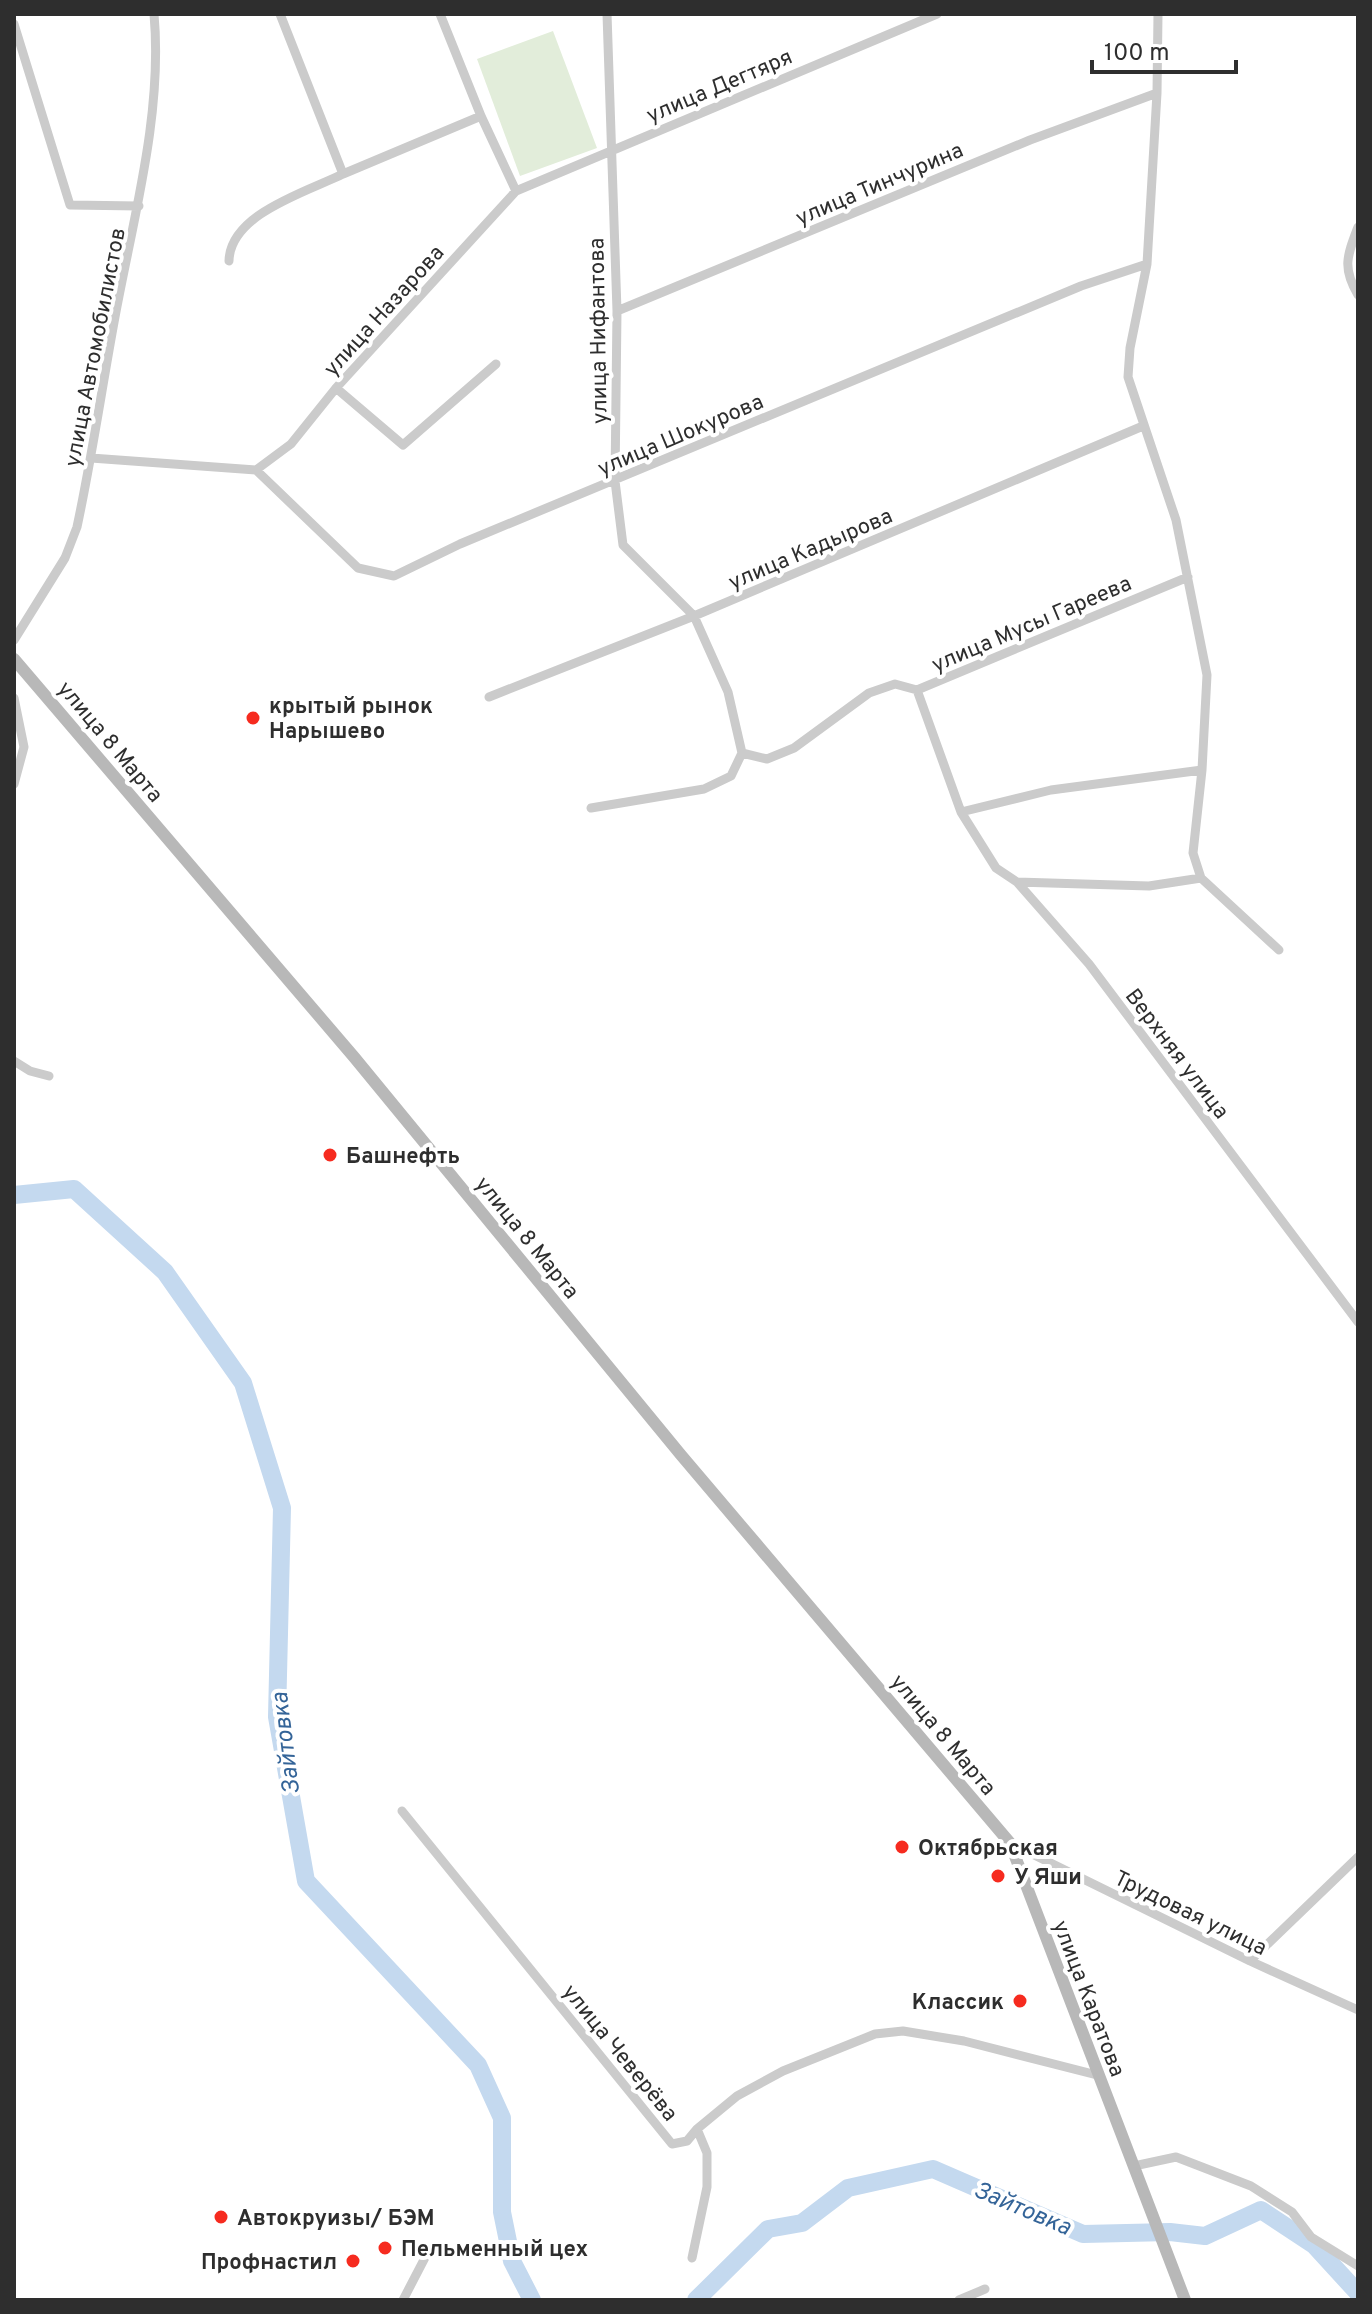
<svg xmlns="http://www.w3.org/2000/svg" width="1372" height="2314" viewBox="0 0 1372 2314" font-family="Overpass,sans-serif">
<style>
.garden{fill:#e2edda}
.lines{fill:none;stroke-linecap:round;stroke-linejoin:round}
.river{stroke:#c4d9ef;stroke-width:18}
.minor{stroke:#cbcbcb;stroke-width:9}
.secondary{stroke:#b8b8b8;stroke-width:12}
.poi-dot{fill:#f62b1f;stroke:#fff;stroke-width:3}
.labels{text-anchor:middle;stroke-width:8;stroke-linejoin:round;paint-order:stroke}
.street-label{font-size:22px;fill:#2e2e2e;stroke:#fff}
.poi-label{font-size:22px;font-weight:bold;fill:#2e2e2e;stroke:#fff;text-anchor:start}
.water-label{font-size:24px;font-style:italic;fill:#346498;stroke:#fff}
</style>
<rect width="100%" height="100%" fill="#fff"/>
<path class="garden" d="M553,31L597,148L520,176L477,59Z"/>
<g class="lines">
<path class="river" d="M14,1195L74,1189L165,1272L243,1383L282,1508L277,1717L306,1881L478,2065L502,2118V2212L512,2261L532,2300
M696,2300L768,2229L802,2223L848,2188L933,2169L1083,2234L1170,2232L1205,2236L1261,2210L1314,2245L1358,2293"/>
<path class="minor" d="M280,14L343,174L481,116
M607,14L617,311L615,481L623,545L694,616L728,692L742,753
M1158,14L1157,93L1147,264L1130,348L1128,377L1176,520L1207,675L1202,770L1193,853L1201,878L1279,950
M14,24L70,205L139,206
M516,191L937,14
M1358,227C1347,256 1342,268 1358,295
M229,261C230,214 306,192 343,174
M617,311L1030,140L1157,93
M336,388L403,445L496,364
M91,458L256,470L291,444L336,388L516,191L481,116L440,14
M256,470L358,568L394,576L460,544L1081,286L1147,264
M14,640L65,558L77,527C92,457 102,387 115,317C133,219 163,114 154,14
M917,690L961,812L996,868L1017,882L1089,964L1358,1322
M489,697L694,616L1143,426
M14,698L24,747L14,784
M591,808L704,789L731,776L742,753L767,759L794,748L869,693L895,684L917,690L1188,577
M961,812L1051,790L1202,770
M1017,882L1149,886L1201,878
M14,1061L30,1071L49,1076
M402,1811L672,2144L687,2141L697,2129L737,2096L783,2071L875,2034L903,2031L964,2041L1097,2075
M1010,1843L1250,1961L1358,2010
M1250,1961L1358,1857
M1134,2166L1176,2157L1251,2186L1292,2212L1311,2237L1358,2266
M692,2258L707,2187V2153L697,2129
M403,2300L429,2250
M959,2300L985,2289"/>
<path class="secondary" d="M14,659L354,1057L681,1455L1010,1843L1185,2300"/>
</g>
<g class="poi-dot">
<circle cx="253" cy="718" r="8"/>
<circle cx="330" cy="1155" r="8"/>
<circle cx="902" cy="1847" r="8"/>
<circle cx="998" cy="1876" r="8"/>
<circle cx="1020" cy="2001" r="8"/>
<circle cx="221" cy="2217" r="8"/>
<circle cx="385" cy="2248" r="8"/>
<circle cx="353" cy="2261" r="8"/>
</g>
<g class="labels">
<g class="street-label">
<text transform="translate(719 85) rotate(-23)" y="8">улица Дегтяря</text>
<text transform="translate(879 183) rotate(-23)" y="8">улица Тинчурина</text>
<text transform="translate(383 310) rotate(-48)" y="8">улица Назарова</text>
<text transform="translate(597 331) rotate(-91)" y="8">улица Нифантова</text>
<text transform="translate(94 347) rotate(-79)" y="8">улица Автомобилистов</text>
<text transform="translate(680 434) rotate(-23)" y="8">улица Шокурова</text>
<text transform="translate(810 548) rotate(-23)" y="8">улица Кадырова</text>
<text transform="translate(1031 623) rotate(-23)" y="8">улица Мусы Гареева</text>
<text transform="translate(111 741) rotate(50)" y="8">улица 8 Марта</text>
<text transform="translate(1178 1053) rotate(53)" y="8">Верхняя улица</text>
<text transform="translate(528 1237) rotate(51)" y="8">улица 8 Марта</text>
<text transform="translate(944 1734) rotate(50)" y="8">улица 8 Марта</text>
<text transform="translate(1191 1912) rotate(26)" y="8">Трудовая улица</text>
<text transform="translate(1090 1998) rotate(69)" y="8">улица Каратова</text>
<text transform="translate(621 2052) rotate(51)" y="8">улица Чеверёва</text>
</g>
<g class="poi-label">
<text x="269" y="713">крытый рынок<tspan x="269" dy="25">Нарышево</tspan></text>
<text x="346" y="1163">Башнефть</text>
<text x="918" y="1855">Октябрьская</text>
<text x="1014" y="1884">У Яши</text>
<text x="1004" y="2009" text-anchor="end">Классик</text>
<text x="237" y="2225">Автокруизы/ БЭМ</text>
<text x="401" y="2256">Пельменный цех</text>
<text x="337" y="2269" text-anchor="end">Профнастил</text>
</g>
<g class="water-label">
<text transform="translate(285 1743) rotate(-97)" y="8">Зайтовка</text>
<text transform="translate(1023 2208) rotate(23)" y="8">Зайтовка</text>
</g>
</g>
<rect width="1372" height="2314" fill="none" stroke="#2e2e2e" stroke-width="32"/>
<path d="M1092 60v12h144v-12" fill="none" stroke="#2e2e2e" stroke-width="4"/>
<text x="1104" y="60" font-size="24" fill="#2e2e2e" stroke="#ffffff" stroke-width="6" paint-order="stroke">100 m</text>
</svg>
